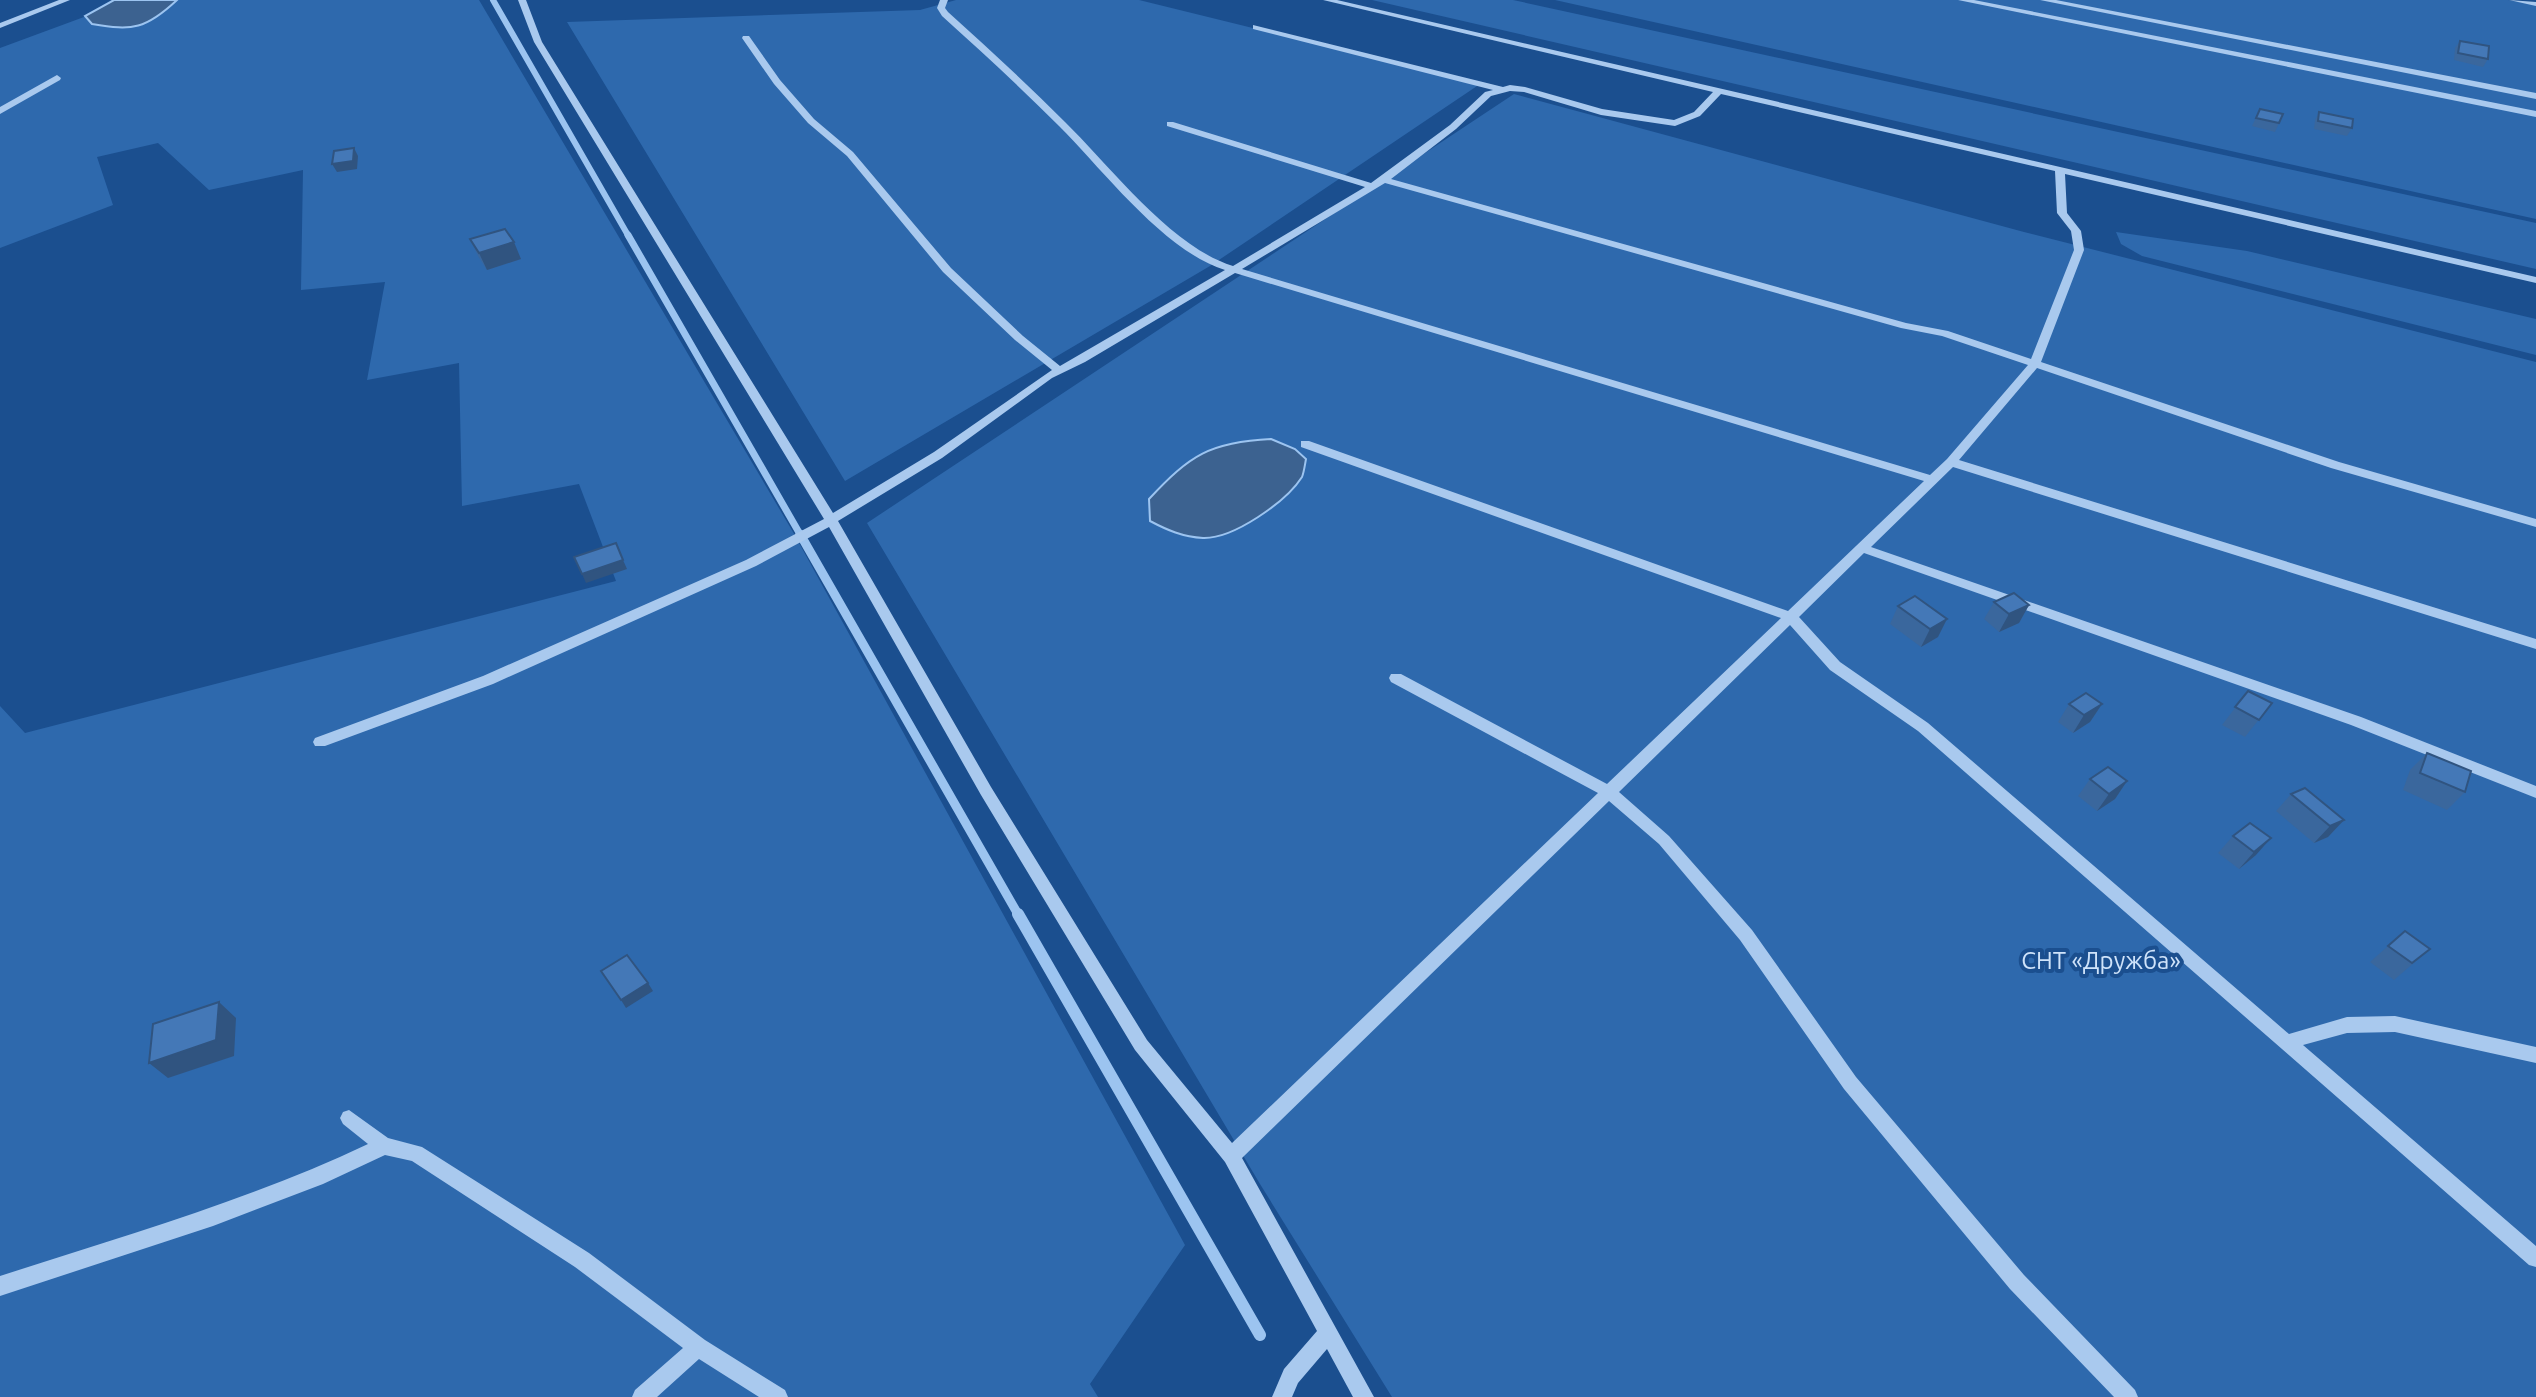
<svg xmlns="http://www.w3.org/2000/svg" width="2536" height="1397" viewBox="0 0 2536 1397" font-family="Ubuntu,sans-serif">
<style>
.green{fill:#2e69ad}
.water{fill:#3c6290;stroke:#9cc4f0;stroke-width:2}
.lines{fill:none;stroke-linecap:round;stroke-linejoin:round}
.stream-far3{stroke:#9cc4f0;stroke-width:6}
.stream-far2{stroke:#9cc4f0;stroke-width:7}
.stream-far1{stroke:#9cc4f0;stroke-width:9}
.stream{stroke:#9cc4f0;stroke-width:12}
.minor{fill:#a9c9ee;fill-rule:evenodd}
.wall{fill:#3a679d}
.shaded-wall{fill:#305480}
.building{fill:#4478b7;stroke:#305480;stroke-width:2}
.labels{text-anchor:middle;stroke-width:8;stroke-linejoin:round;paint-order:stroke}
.park-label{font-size:24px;fill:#cfe3fa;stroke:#1b4f8f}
</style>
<rect width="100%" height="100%" fill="#1b4f8f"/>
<path class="green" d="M130,0H479L793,532L1185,1245L1090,1384L1098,1397H0V706L25,733L616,581L579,484L462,506L459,363L367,380L385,282L301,290L303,170L209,190L158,143L97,157L113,205L0,248V48Z
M956,0H1139L1480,84L1210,266L845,481L567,22L920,10Z
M1372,0H1513L2536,223V269Z
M1555,0H2508L2536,5V219Z
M1514,94L2024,232L2536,362V1397H1392L1260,1184L867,523Z
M2116,232L2247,251L2536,319V355L2142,256L2121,244Z"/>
<path class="water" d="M114,0H177C146,29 133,31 92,24L85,16Z
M1271,439L1295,449L1306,459C1305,464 1304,472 1302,477C1286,502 1233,539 1203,538C1183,537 1167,530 1150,521L1149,499C1190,455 1210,442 1271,439Z"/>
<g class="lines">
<path class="stream-far3" d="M493,0L629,237"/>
<path class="stream-far2" d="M628,235L801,536"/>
<path class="stream-far1" d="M800,534L1019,916"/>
<path class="stream" d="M1018,914L1260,1335"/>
<path class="minor" d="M59,0H70L0,28V23Z
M518,0H526L542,42L833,513L934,452L1052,370L1015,340L943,272L847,156L808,123L774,84L742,38L743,36H749L780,80L814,119L853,152L951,268L1023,336L1060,366L1225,270C1164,251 1104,171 1059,126C1021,88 982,52 942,16L937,8L940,0H948L945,8L948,12C988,48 1027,84 1065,122C1111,167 1171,247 1233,266L1365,187L1167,126V122H1173L1371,183L1450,125L1485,92L1493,90L1253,29V25L1503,87L1510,85L1525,87L1602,109L1674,120L1694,112L1713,92L1323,0H1337L2536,277V283L2065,174L2067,213L2081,231L2084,250L2041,362L2339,462L2536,519V527L2331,468L2037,368L1959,460L2536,639V649L1953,467L1871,547L2361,717L2536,786V798L2351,725L1864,553L1799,617L1840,662L1928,723L2289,1034L2347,1017L2395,1016L2536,1047V1063L2395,1032L2347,1033L2303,1045L2536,1246V1267L2529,1265L1918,731L1830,670L1790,625L1619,792L1669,836L1752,930L1856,1077L2024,1275L2135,1390L2138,1397H2114L2010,1289L1844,1089L1740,940L1659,844L1609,801L1242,1158L1374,1397H1353L1327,1349L1298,1383L1292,1397H1272L1284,1369L1317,1331L1225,1162L1135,1050L981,795L829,527L756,566L493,684L325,746H315L313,742L315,738L483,676L746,560L824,519L534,42ZM1510,91L1524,92L1601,115L1675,126L1700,116L1721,94L2055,171L2057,213L2071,231L2074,250L2031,359L1948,331L1906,323L1391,179L1456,129L1491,96ZM1385,183L1901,328L1942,336L2028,365L1947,459L1930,475L1242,269ZM1235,273L1924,481L1788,611L1309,441H1301V447L1781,618L1607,784L1401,674H1391L1389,678L1391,682L1598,793L1232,1143L1147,1040L991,787L838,521L942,458L1052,378L1085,362Z
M1958,0H1974L2536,111V117Z
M2040,0H2056L2536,93V99Z
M2509,0L2536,2V6Z
M57,75L61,78L60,80L0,114V107Z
M349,1110L388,1138L422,1147L589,1253L705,1340L785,1390L788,1397H759L699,1359L657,1397H632L635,1390L683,1348L575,1267L412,1161L385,1155L323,1184L213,1226L0,1296V1276C124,1236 250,1200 368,1144L343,1124L340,1118L343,1112Z"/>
</g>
<path class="wall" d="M2460,41L2488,59L2483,67L2454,60L2455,48Z
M2260,109L2279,123L2275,132L2252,126Z
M2319,112L2352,128L2347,136L2314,129L2315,120Z
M470,239L521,259L487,270L478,256Z
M1915,596L1938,637L1921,647L1890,624L1898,606Z
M1994,602L2029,605L2019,623L1999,632L1984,619Z
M2248,691L2272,703L2245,737L2222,725Z
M2069,704H2102L2090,722L2073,733L2058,722Z
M2427,753L2465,792L2447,810L2403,790L2410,770Z
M2090,779L2127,781L2115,799L2097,811L2078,796Z
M2291,794L2344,820L2328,837L2314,843L2276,811Z
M2250,823L2256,855L2239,869L2218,853L2233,836Z
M2388,946L2430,949L2394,980L2370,962Z"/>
<path class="shaded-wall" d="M354,148L358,156L357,169L337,172L332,164Z
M514,242L521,259L487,270L479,253Z
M623,560L627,569L586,583L582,574Z
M2029,605L2019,623L1999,632L2009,614Z
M1947,619L1938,637L1921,647L1930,629Z
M2102,704L2090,722L2073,733L2084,715Z
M2127,781L2115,799L2097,811L2109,794Z
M2344,820L2328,837L2314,843L2330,826Z
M2271,838L2256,855L2239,869L2254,852Z
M648,983L653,991L626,1008L621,1000Z
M219,1002L236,1018L234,1056L168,1078L149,1063Z"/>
<path class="building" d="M2460,41L2489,46L2488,59L2458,53Z
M2260,109L2283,114L2279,123L2256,118Z
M2319,112L2353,119L2352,128L2318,121Z
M354,148L353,161L332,164L334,151Z
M505,229L514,242L479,253L470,239Z
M616,543L623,560L582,574L574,557Z
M2014,593L2029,605L2009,614L1994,602Z
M1915,596L1947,619L1930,629L1898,606Z
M2248,691L2272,703L2259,720L2235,707Z
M2086,693L2102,704L2084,715L2069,704Z
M2427,753L2471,771L2465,792L2420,773Z
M2108,767L2127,781L2109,794L2090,779Z
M2305,788L2344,820L2330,826L2291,794Z
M2250,823L2271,838L2254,852L2233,836Z
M2405,931L2430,949L2412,963L2388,946Z
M627,955L648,983L621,1000L601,971Z
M219,1002L216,1040L149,1063L153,1024Z"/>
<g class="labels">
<g class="park-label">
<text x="2101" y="969">СНТ «Дружба»</text>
</g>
</g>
</svg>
